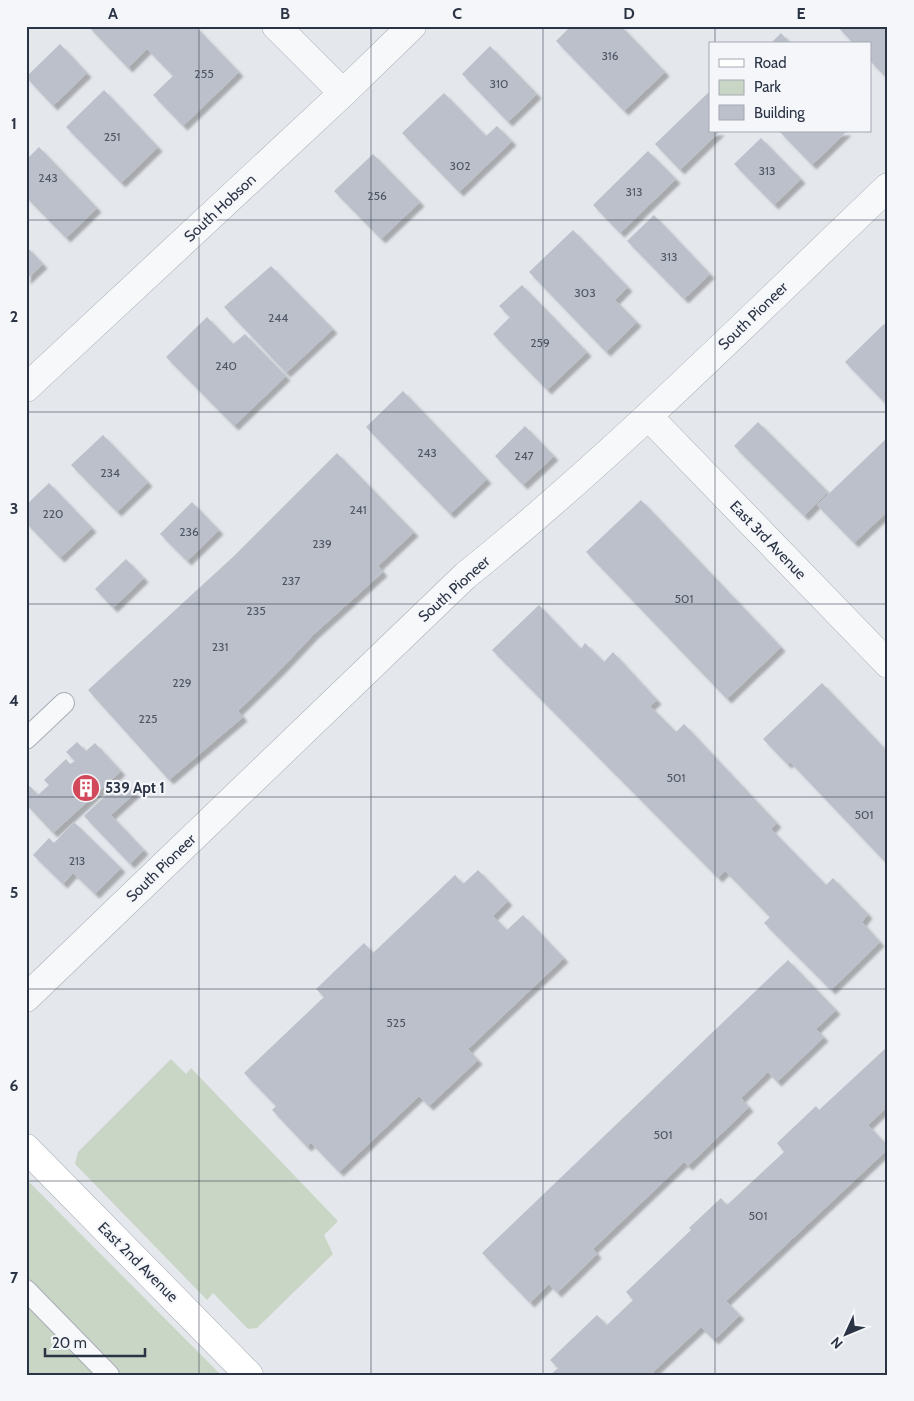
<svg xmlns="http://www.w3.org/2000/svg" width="914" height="1401" viewBox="0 0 914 1401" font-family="Cabin,sans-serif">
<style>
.green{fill:#c9d6c5}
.building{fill:#bbc0ca;filter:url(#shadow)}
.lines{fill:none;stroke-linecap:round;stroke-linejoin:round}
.lane-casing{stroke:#a9aeb7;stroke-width:22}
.street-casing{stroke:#a9aeb7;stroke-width:29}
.secondary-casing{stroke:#a9aeb7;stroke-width:29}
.lane{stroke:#f7f8fa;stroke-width:20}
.street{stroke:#f7f8fa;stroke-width:28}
.secondary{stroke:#fff;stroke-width:28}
.grid{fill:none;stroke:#2b3445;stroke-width:1;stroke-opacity:0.55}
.labels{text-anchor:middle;stroke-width:4.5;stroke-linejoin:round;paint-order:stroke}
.number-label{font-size:12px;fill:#4f5766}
.street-label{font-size:15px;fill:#2b3445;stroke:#f4f6f9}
.poi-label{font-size:15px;font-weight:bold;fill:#2b3445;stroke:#f4f6f9;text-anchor:start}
.neatline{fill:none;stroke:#2b3445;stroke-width:2}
.grid-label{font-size:16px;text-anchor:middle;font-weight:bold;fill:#2b3445}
</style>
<defs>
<filter id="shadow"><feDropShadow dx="4.5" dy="4.5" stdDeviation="1" flood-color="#0004"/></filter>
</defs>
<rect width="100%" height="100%" fill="#e4e7ec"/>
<path class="green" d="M171,1059L186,1074L191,1068L338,1221L324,1235L333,1254L257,1328L248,1329L213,1293L207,1300L75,1164L78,1152Z
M26,1179L221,1375H26Z"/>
<path class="building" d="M88,26H195L239,72L183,126L153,95L173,76L147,49L128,68Z
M571,26H621L665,72L624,111L556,41Z
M837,26H888V79L870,61V44H854Z
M781,33L791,44H770Z
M60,44L87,73L53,106L26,77Z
M490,46L537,94L508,122L462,74Z
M104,90L158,147L121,183L66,127Z
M710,91V131H720L680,170L655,144Z
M444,93L486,136L497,126L512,141L459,192L402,133Z
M779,131H847L812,165Z
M761,138L801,179L774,205L734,164Z
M39,147L97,208L66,238L26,197V160Z
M648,151L676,179L620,233L593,205Z
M373,154L420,202L381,239L334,191Z
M654,215L710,274L684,299L627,241Z
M573,230L628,287L615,300L637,322L606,352L529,272Z
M26,246L43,264L26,280Z
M271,266L333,329L286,373L224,307Z
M522,285L587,352L547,390L493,334L510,317L499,306Z
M207,317L233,344L245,334L286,376L234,426L166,357Z
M884,324L888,327V406L845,362Z
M403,391L487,479L450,514L366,427Z
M758,422L828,492L804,516L734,446Z
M525,426L554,456L523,485L495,456Z
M103,435L148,482L117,512L71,465Z
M888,437V511L854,543L817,505Z
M337,453L414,532L378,566L383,572L313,635L281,669L238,711L243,717L169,780L88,690L234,556Z
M49,483L92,528L60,558L26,523V505Z
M641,500L781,647L727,699L586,552Z
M192,502L219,530L187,561L160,534Z
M126,559L144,578L113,608L95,589Z
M539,605L581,649L585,643L604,662L613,652L657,700L650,706L676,732L684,724L777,823L771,829L826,885L833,878L868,914L862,922L880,942L831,990L764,923L770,917L725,871L718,878L492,650Z
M822,683L888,752V865L790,762L787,764L763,739Z
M77,742L86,751L95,743L121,771L53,833L26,804V790L30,786L38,795L49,785L44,780L66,759L70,764L75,761L66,752Z
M122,780L135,793L111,815L144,850L130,864L84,816Z
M74,822L121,868L95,894L73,873L63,884L33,855L49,838L54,843Z
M478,870L508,901L493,916L507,930L523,915L564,958L468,1049L478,1060L429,1106L419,1096L339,1172L311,1143L307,1147L272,1110L276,1106L244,1073L324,997L316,989L364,943L373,953L455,875L463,884Z
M788,960L836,1010L816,1029L824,1037L777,1082L768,1072L741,1098L749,1107L688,1166L684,1162L593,1249L597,1254L557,1293L549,1284L530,1303L482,1253Z
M888,1046V1106L868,1125L888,1146V1149L726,1301L740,1315L714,1340L701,1327L653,1372L656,1375H550L558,1368L550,1360L597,1315L607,1325L633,1300L626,1292L691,1230L689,1228L721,1198L727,1205L784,1152L777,1143L816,1106L819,1110Z"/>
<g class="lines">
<defs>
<path id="lane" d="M26,739L64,703
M26,1290L109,1375"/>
<path id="street" d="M276,26L343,93
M26,388L343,93L412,26
M648,416L888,664
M26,998L465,576C614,456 749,319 888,187"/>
<path id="secondary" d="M26,1148L249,1375"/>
</defs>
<use href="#lane" class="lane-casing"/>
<use href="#street" class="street-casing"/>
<use href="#secondary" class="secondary-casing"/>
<use href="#lane" class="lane"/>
<use href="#street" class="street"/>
<use href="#secondary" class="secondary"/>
</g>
<path class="grid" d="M199,26V1375M371,26V1375M543,26V1375M715,26V44M715,131V1375M26,220H888M26,412H888M26,604H888M26,797H888M26,989H888M26,1181H888"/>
<defs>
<symbol id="building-disc" viewBox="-11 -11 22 22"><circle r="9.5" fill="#d1495b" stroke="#f4f6f9"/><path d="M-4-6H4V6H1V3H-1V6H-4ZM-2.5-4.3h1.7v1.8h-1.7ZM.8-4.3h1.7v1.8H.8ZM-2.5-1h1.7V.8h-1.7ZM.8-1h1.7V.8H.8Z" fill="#fff"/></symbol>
</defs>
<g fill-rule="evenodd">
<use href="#building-disc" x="70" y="772" width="32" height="32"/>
</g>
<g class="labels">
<g class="number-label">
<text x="610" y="60">316</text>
<text x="204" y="78">255</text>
<text x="499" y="88">310</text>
<text x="112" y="141">251</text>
<text x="460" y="170">302</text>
<text x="767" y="175">313</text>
<text x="48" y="182">243</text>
<text x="634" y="196">313</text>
<text x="377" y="200">256</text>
<text x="669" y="261">313</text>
<text x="585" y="297">303</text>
<text x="278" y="322">244</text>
<text x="540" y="347">259</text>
<text x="226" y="370">240</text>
<text x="427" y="457">243</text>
<text x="524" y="460">247</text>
<text x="110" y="477">234</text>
<text x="358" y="514">241</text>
<text x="53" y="518">220</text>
<text x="189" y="536">236</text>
<text x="322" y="548">239</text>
<text x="291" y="585">237</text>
<text x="684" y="603">501</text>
<text x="256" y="615">235</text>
<text x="220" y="651">231</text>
<text x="182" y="687">229</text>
<text x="148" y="723">225</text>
<text x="676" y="782">501</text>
<text x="864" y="819">501</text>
<text x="77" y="865">213</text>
<text x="396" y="1027">525</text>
<text x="663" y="1139">501</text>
<text x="758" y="1220">501</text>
</g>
<g class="street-label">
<text transform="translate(220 208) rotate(-43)" y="5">South Hobson</text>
<text transform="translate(753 316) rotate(-44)" y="5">South Pioneer</text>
<text transform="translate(768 540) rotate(46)" y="5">East 3rd Avenue</text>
<text transform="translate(454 589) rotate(-42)" y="5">South Pioneer</text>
<text transform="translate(161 868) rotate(-44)" y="5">South Pioneer</text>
<text transform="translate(138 1262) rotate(45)" y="5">East 2nd Avenue</text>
</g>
<g class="poi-label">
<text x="105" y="793">539 Apt 1</text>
</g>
</g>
<rect width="914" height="1401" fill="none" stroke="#f4f6f9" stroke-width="55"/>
<rect x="709" y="42" width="162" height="90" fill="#f4f6f9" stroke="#a4a8b1"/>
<rect x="719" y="59" width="25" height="8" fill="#ffffff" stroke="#a4a8b1"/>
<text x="754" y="68" font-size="15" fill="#2b3445">Road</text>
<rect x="719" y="80" width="25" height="15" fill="#c9d6c5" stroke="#a4a8b1"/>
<text x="754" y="92" font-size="15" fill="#2b3445">Park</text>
<rect x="719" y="105" width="25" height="15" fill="#bbc0ca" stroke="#a4a8b1"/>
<text x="754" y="118" font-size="15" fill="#2b3445">Building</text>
<g transform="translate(846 1334) rotate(226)" stroke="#f4f6f9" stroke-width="4" paint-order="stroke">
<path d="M0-4L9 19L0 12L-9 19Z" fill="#2b3445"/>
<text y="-8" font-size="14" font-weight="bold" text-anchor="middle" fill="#2b3445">N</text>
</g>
<path d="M45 1348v8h100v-8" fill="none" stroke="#2b3445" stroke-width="2.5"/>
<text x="52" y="1348" font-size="15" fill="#2b3445" stroke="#f4f6f9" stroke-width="4" paint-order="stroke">20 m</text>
<rect x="28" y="28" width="858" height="1346" class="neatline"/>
<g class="grid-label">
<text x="113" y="19">A</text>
<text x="285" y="19">B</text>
<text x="457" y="19">C</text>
<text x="629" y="19">D</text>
<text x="801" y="19">E</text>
<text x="14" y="129">1</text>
<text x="14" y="322">2</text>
<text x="14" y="514">3</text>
<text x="14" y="706">4</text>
<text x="14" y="898">5</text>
<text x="14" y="1091">6</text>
<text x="14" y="1283">7</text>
</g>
</svg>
